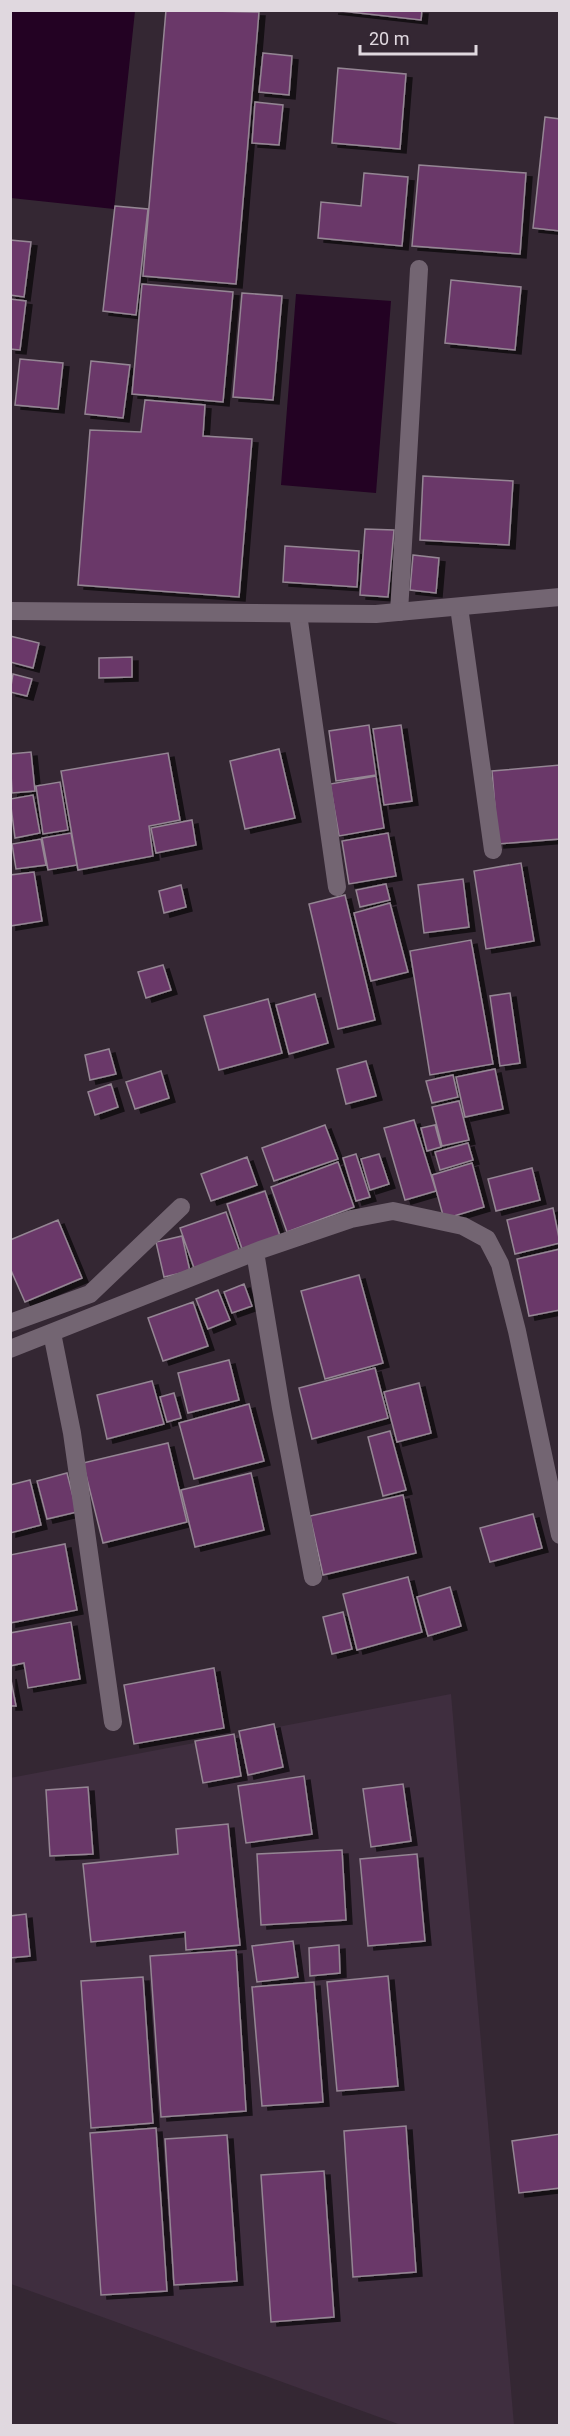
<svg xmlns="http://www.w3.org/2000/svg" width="570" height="2436" viewBox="0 0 570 2436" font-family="Roboto,sans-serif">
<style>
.built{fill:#3f2e3f}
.water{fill:#230223}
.building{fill:#6a3969;stroke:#958694;stroke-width:1.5;filter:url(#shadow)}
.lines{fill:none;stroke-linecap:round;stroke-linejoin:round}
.street{stroke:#736572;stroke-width:18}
.secondary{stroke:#736572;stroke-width:18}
</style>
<defs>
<filter id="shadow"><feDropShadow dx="6" dy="4" stdDeviation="0" flood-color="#0009"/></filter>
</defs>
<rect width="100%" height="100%" fill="#342733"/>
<path class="built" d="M451,1694L514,2425H401L11,2284L10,1778Z"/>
<path class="water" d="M11,10L135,11L114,209L11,198Z
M296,294L391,301L376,493L281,485Z"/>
<path class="building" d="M166,10L259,12L236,284L143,276Z
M332,10H422L421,20Z
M263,53L292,56L289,95L259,92Z
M338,68L406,74L400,149L332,143Z
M255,102L283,105L279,145L252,143Z
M545,117L560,119V231L533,228Z
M419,165L526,173L520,254L412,246Z
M364,173L408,177L402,246L318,238L321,202L361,206Z
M115,206L148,209L136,315L103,311Z
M10,240L31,242L24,297L10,295Z
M451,280L521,287L515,350L445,343Z
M142,284L233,292L223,402L132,394Z
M242,293L282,296L273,400L233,397Z
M10,299L26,301L20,350L10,349Z
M20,359L63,363L58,409L15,405Z
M91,361L130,365L123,418L85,414Z
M145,400L205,405L203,436L252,439L239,597L78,585L90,430L141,432Z
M423,476L513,481L509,545L420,540Z
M365,529L394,530L388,597L360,595Z
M285,546L359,551L357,587L283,582Z
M413,555L439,558L436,593L410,590Z
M10,636L39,643L33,668L10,662Z
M132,657V677L99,678V658Z
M13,674L32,679L27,696L10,692Z
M369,725L376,775L336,781L329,731Z
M401,725L412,801L384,805L373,729Z
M279,749L295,818L245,829L230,761Z
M31,752L35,791L12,793L10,754Z
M168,753L180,820L149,826L153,856L78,870L61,771Z
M560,765V839L498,844L492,771Z
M376,776L384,828L339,836L330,784Z
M60,782L68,830L43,834L36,786Z
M33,795L40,833L15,838L10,799Z
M192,820L196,845L156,853L151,828Z
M71,833L77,865L48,870L42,838Z
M388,833L396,876L349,884L342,841Z
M41,839L46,865L16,869L12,844Z
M521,863L534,941L486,949L474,871Z
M34,872L42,921L10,926V875Z
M463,879L469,927L424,933L418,885Z
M386,884L390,900L360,907L356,890Z
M181,885L186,907L164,913L159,891Z
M345,895L375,1020L338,1029L309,904Z
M390,903L408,972L371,981L354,913Z
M471,940L493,1064L430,1075L410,951Z
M163,965L171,990L146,998L138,972Z
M510,993L520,1063L500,1066L490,996Z
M315,994L328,1043L289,1054L276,1005Z
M268,999L282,1053L219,1070L204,1016Z
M109,1049L116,1074L90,1080L85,1055Z
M366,1061L376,1096L346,1104L337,1069Z
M495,1069L503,1109L465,1117L456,1077Z
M161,1071L169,1098L135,1109L126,1082Z
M453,1075L458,1097L432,1103L426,1081Z
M111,1084L118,1107L95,1115L88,1092Z
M459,1101L469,1140L442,1146L432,1107Z
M414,1120L436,1191L405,1200L384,1128Z
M325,1125L338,1159L274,1181L262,1148Z
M435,1125L441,1147L427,1151L421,1128Z
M468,1143L473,1160L440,1170L435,1152Z
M356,1154L370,1197L356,1201L343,1158Z
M379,1154L389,1184L370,1190L361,1159Z
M247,1157L257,1185L211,1201L201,1174Z
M338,1162L354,1207L287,1232L271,1187Z
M472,1163L484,1207L444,1219L432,1175Z
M532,1168L540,1200L496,1211L488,1179Z
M265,1191L280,1236L242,1249L227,1204Z
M553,1208L560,1243L515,1254L507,1220Z
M226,1212L240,1252L194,1268L180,1228Z
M58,1220L82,1278L25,1302L10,1268V1240Z
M182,1236L190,1271L164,1277L156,1242Z
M560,1249V1310L529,1316L517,1259Z
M359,1275L383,1363L325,1379L301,1291Z
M244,1284L252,1306L232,1313L224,1292Z
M218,1290L230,1320L208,1329L196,1299Z
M193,1302L208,1346L163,1361L148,1318Z
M229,1360L239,1400L188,1413L178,1373Z
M375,1368L388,1418L312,1439L299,1388Z
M152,1381L164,1424L107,1439L97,1395Z
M419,1383L431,1433L397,1442L384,1392Z
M174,1393L181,1418L167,1422L160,1397Z
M249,1404L264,1461L194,1479L179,1423Z
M390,1431L406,1490L383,1496L368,1437Z
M168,1443L187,1522L103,1543L83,1463Z
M67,1473L77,1512L47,1519L37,1481Z
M251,1473L264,1530L195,1547L181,1490Z
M30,1480L41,1525L10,1533V1485Z
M403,1495L416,1553L323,1575L310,1516Z
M533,1514L542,1548L490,1562L480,1528Z
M65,1544L77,1610L10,1623V1555Z
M408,1577L422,1632L357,1650L343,1594Z
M450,1587L461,1626L428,1636L417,1597Z
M343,1612L352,1649L332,1654L323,1617Z
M71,1622L80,1679L28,1688L24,1663L10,1666V1633Z
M214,1668L224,1728L134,1744L124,1685Z
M10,1675L16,1706H10Z
M274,1724L283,1767L248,1775L239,1731Z
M234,1734L241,1776L203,1783L195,1741Z
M304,1776L312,1834L246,1843L238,1786Z
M403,1784L411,1841L371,1847L363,1789Z
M88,1787L93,1854L50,1856L46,1790Z
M228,1824L240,1945L186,1950L185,1932L91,1942L83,1864L178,1854L176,1829Z
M342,1850L346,1920L261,1925L257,1854Z
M417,1854L425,1941L368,1946L360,1859Z
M26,1914L30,1956L10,1958V1916Z
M293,1941L298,1977L257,1982L252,1946Z
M339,1945L340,1973L310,1976L309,1948Z
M236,1950L246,2111L161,2117L150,1956Z
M388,1976L398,2086L337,2091L327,1982Z
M143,1977L153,2123L91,2128L81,1981Z
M314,1982L323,2102L262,2106L252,1987Z
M406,2126L416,2272L353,2277L344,2131Z
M156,2128L167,2291L101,2295L90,2133Z
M560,2134V2188L519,2193L512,2141Z
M227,2135L237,2281L174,2285L165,2139Z
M324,2171L334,2317L271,2322L261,2175Z"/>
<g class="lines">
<path class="street" d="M459,607L493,850
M399,612L419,269
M298,614L337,887
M255,1252L281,1408L313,1577
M10,1323L90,1294L181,1207
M52,1333L72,1433L113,1722
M10,1349L260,1250L351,1219L393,1211L463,1226L487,1239L500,1264L517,1331L560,1535"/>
<path class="secondary" d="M10,611L376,614L560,597"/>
</g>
<rect width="570" height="2436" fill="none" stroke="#e0d8df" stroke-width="24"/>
<path d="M360 45v9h116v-9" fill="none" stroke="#e0d8df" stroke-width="3"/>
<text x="369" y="45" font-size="18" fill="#e0d8df" stroke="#342733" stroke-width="4.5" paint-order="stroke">20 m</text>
</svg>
